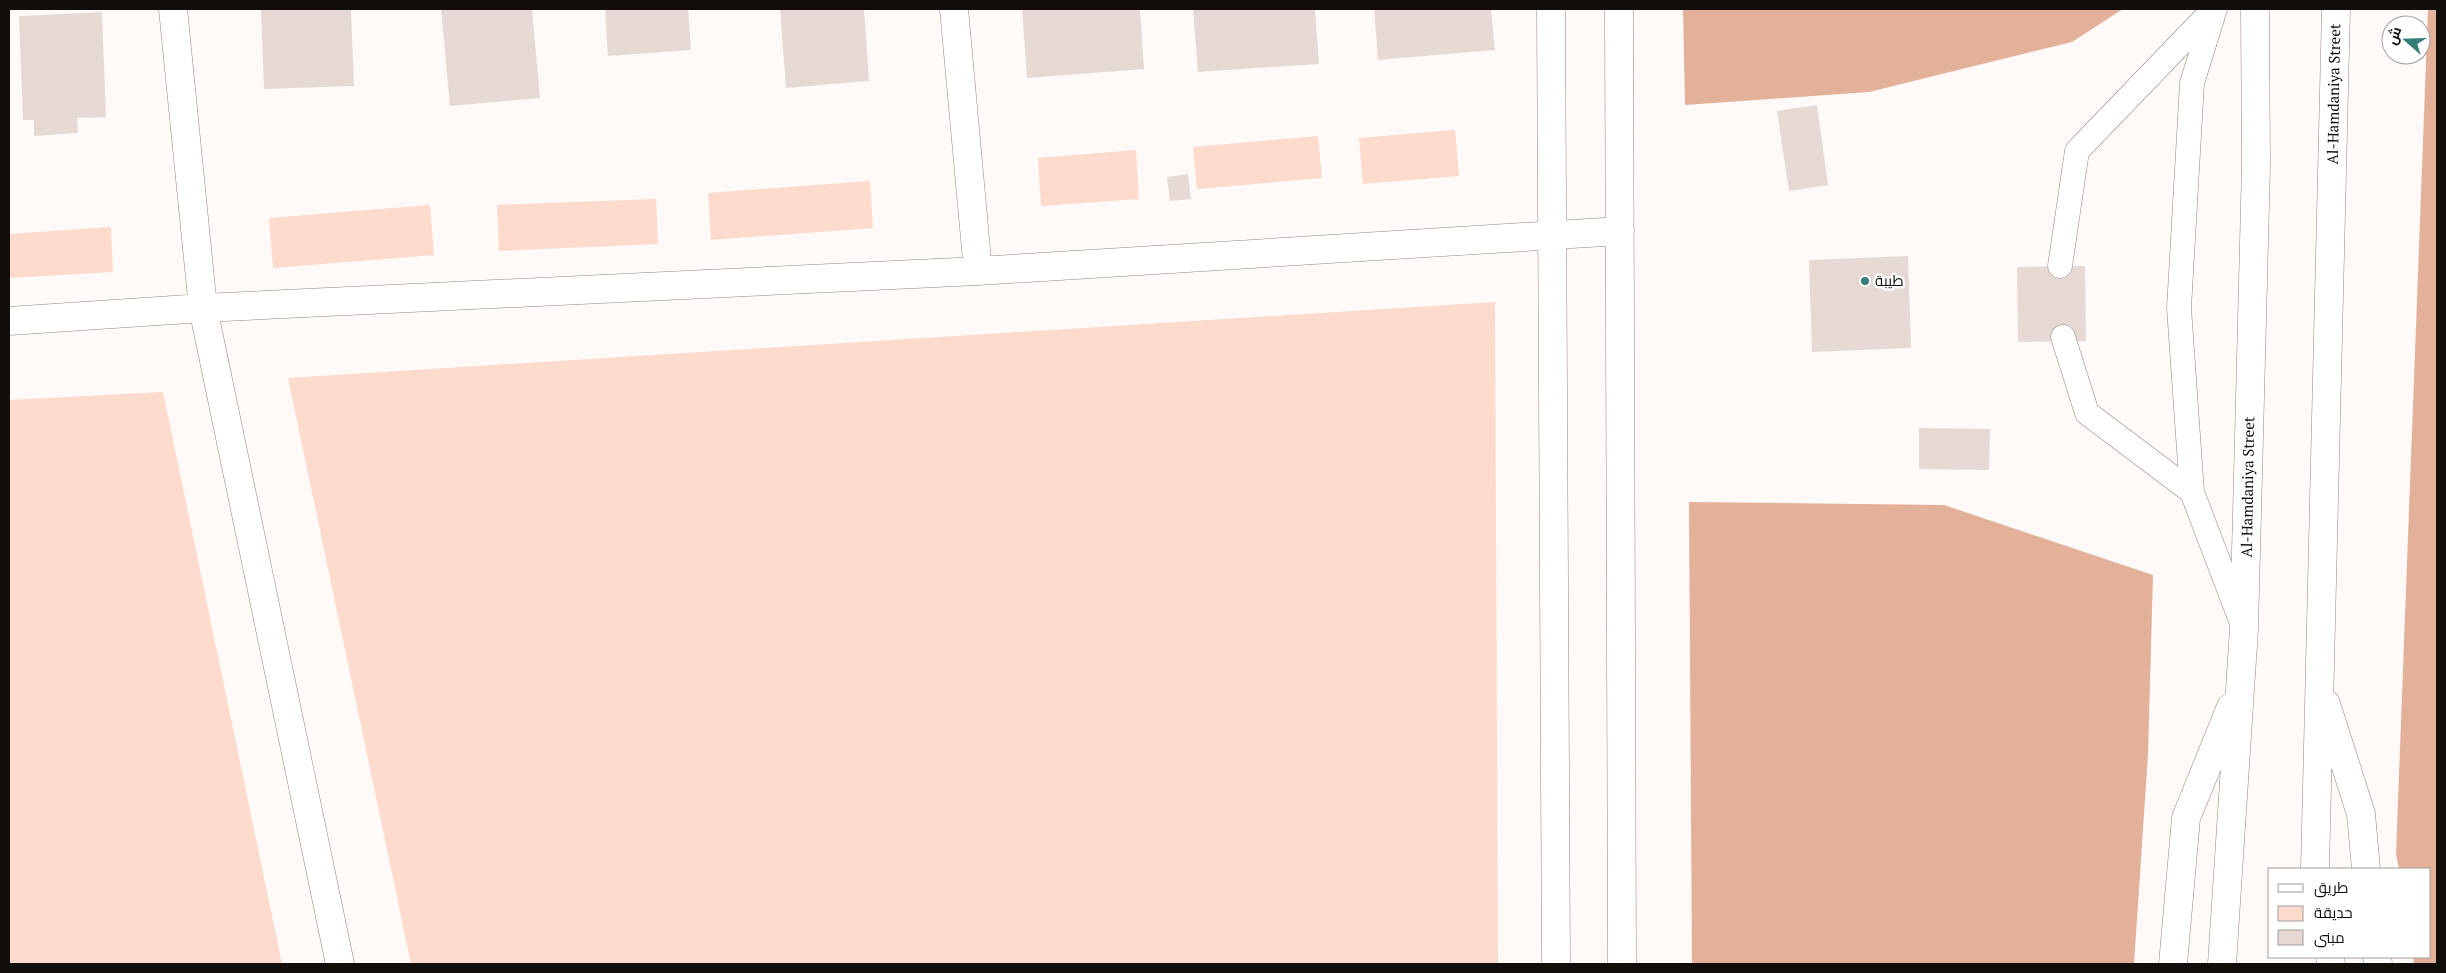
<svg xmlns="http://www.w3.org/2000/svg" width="2446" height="973" viewBox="0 0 2446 973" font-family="'PT Serif',Cairo,serif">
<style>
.green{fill:#fcdbcc}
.forest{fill:#e3b19a}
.building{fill:#e6d9d4}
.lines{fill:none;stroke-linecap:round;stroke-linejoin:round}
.lane-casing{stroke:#918580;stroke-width:25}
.street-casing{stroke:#918580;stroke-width:29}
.highway-casing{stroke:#918580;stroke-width:29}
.lane{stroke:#fff;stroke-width:24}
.street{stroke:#fff;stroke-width:28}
.highway{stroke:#fff;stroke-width:28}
.poi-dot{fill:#357d77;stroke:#fff;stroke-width:2}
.labels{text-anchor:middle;stroke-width:5;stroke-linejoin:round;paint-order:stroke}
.street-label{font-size:15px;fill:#110d0b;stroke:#fff}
.poi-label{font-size:15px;fill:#110d0b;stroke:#fff;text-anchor:start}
</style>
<rect width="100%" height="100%" fill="#fff9f7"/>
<path class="green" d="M1455,130L1459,176L1363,184L1359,138Z
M1318,136L1322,178L1197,189L1193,147Z
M1136,150L1139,199L1041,206L1038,158Z
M870,181L873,228L711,240L708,193Z
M656,199L658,244L499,251L497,205Z
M430,205L434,255L273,268L269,218Z
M111,227L113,272L9,278V234Z
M1495,302L1498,964H411L288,378Z
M163,392L282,964H9V400Z"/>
<path class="forest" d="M1683,9H2123L2072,42L1869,92L1685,105Z
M2428,9H2437V964H2414L2413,957H2430V869H2399L2396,854Z
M1689,502L1944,505L2153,575L2148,754L2134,964H1692Z"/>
<path class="building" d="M261,9H351L354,86L264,89Z
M441,9H532L540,98L450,106Z
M605,9H688L691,50L608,56Z
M780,9H864L869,81L786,88Z
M1022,9H1140L1144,69L1027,78Z
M1193,9H1315L1319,64L1198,72Z
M1374,9H1491L1495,50L1378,60Z
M102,12L106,117L77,118L78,133L34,136V120H23L19,16Z
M1817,105L1828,185L1789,191L1777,111Z
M1188,174L1191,199L1170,201L1167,177Z
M1908,256L1911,348L1812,352L1809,260Z
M2085,266L2086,341L2018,342L2017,267Z
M1919,428L1990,429L1989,470L1919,469Z"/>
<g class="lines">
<defs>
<path id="lane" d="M2215,9L2192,83L2179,308L2192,492L2243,626
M2060,266L2077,151L2211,12
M2063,337L2087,413L2192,492"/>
<path id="street" d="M173,9L203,308L340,964
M954,9L978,271
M1551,9L1556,964
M1619,9L1622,964
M9,321L203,308L978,271L1620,231"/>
<path id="highway" d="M2326,704L2361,814L2366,869
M2315,869L2336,9
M2330,957L2331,964
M2377,957L2378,964
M2173,964L2186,818L2231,707
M2222,964L2244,629L2256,166L2255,9"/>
</defs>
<use href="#lane" class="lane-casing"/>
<use href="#street" class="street-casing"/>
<use href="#highway" class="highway-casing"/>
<use href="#lane" class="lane"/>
<use href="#street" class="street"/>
<use href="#highway" class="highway"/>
</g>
<circle class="poi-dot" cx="1865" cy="281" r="5"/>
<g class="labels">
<g class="street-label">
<text transform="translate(2334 94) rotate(-89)" y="5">Al-Hamdaniya Street</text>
<text transform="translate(2248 487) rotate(-89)" y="5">Al-Hamdaniya Street</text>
</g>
<g class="poi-label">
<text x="1875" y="286">طيبة</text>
</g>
</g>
<rect width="2446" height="973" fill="none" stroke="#110d0b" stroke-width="20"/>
<rect x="2268" y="868" width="162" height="90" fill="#ffffff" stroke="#a09e9d"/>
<rect x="2278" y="884" width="25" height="8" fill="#ffffff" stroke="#a09e9d"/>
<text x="2314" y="893" font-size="15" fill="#110d0b">طريق</text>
<rect x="2278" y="906" width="25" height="15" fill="#fcdbcc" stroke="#a09e9d"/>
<text x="2314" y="918" font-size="15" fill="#110d0b">حديقة</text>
<rect x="2278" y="930" width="25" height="15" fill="#e6d9d4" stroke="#a09e9d"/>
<text x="2314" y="943" font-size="15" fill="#110d0b">مبنى</text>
<g transform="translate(2406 40) rotate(290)"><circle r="24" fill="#ffffff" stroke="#a09e9d"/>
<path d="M0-4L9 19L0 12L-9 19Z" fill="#357d77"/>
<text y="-8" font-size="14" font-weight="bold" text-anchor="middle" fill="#110d0b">ش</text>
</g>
</svg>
